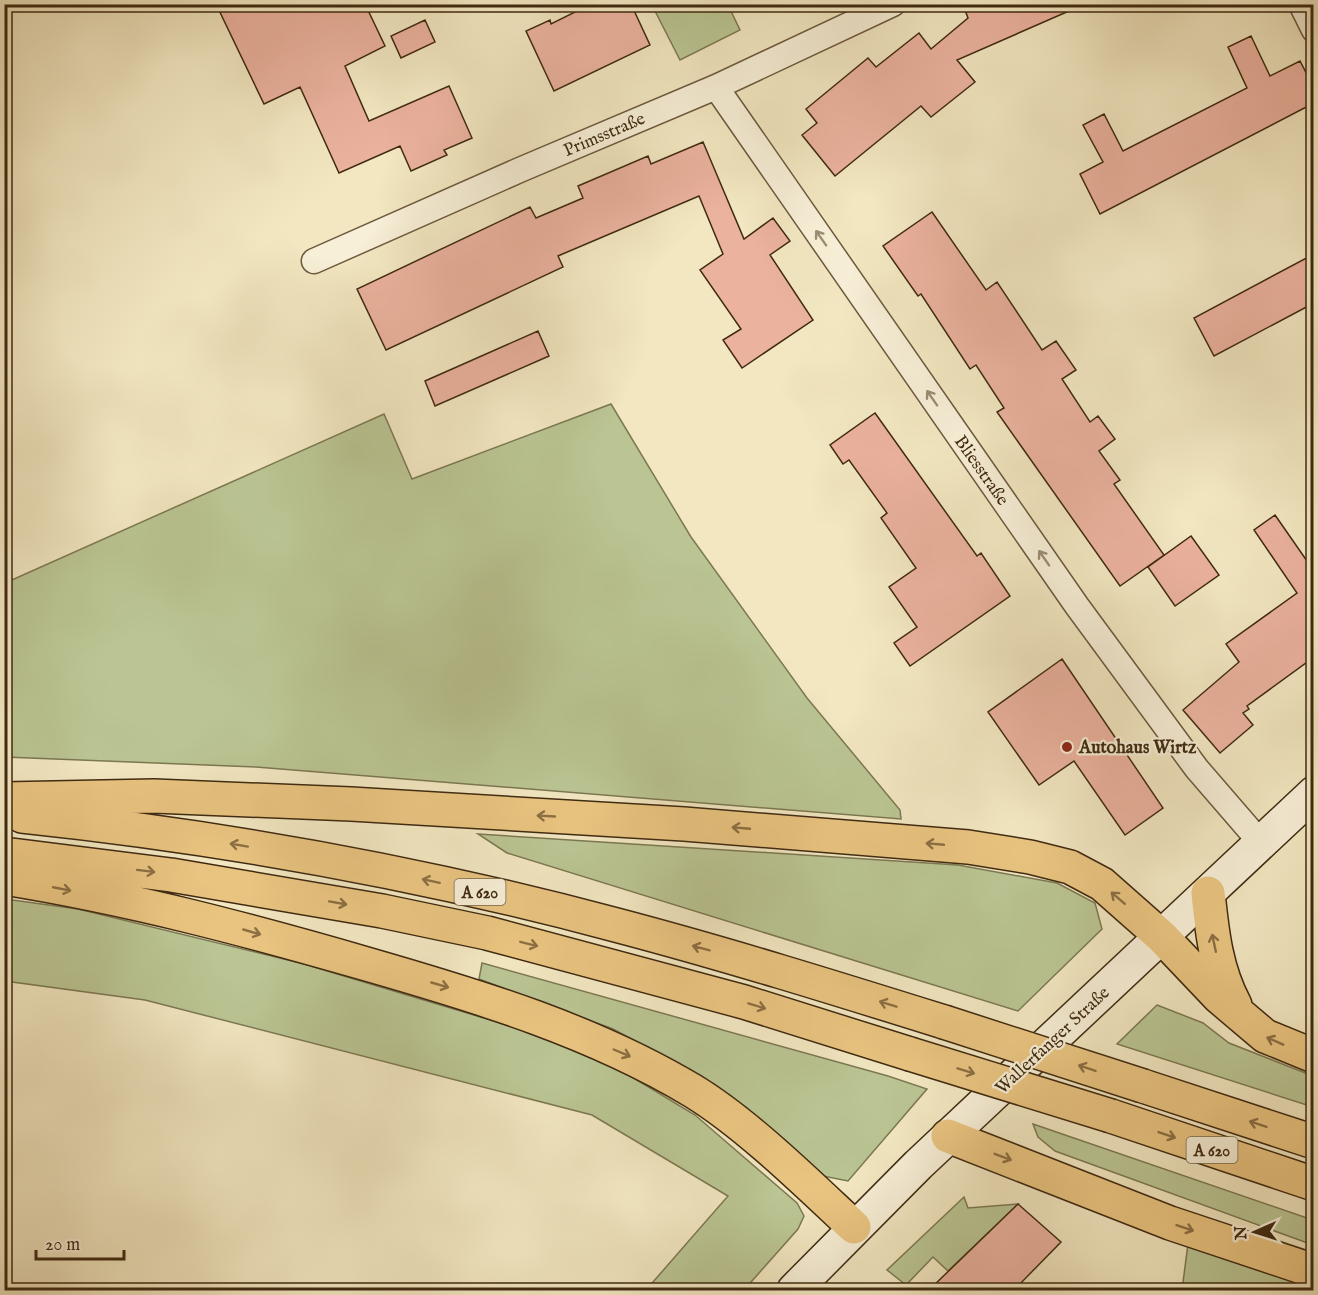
<svg xmlns="http://www.w3.org/2000/svg" width="1318" height="1295" viewBox="0 0 1318 1295" font-family="'IM FELL English',serif">
<style>
.green{fill:#bac593;stroke:#7c7852;stroke-width:1.5}
.building{fill:#ebb29e;stroke:#3f2a11;stroke-width:1.5}
.lines{fill:none;stroke-linecap:round;stroke-linejoin:round}
.minor-casing{stroke:#6c593d;stroke-width:27}
.secondary-casing{stroke:#3f2a11;stroke-width:36}
.motorway-casing{stroke:#3f2a11;stroke-width:36}
.minor{stroke:#f7efd7;stroke-width:24}
.secondary{stroke:#f7efd7;stroke-width:33}
.motorway{stroke:#e9c480;stroke-width:33}
.motorway-bridge-casing{stroke:#3f2a11;stroke-width:36;stroke-linecap:butt}
.motorway-bridge{stroke:#e9c480;stroke-width:33}
.oneway{stroke:#9b8c74}
.oneway2{stroke:#8c6f43}
.poi-dot{fill:#8f2418;stroke:#f7efd7;stroke-width:2}
.labels{text-anchor:middle;stroke-width:4.5;stroke-linejoin:round;paint-order:stroke}
.shield{fill:#f7efd7;stroke:#76654c;stroke-width:1.5}
.shield-label{font-size:16px;font-weight:bold;fill:#3f2a11}
.street-label{font-size:18px;fill:#3f2a11;stroke:#f7efd7}
.poi-label{font-size:18px;font-weight:bold;fill:#3f2a11;stroke:#f7efd7;text-anchor:start}
</style>
<rect width="100%" height="100%" fill="#f2e7c1"/>
<filter id="stains"><feTurbulence type="fractalNoise" baseFrequency=".00333" numOctaves="4"/><feColorMatrix values="0 0 0 0 .2 0 0 0 0 .09 0 0 0 0 .02 0 0 0 .5 -.17"/></filter>
<radialGradient id="worn" r=".72"><stop offset=".6" stop-color="#630" stop-opacity="0"/><stop offset="1" stop-color="#630" stop-opacity=".3"/></radialGradient>
<path class="green" d="M652,5H728L740,30L680,60Z
M611,404L691,537L807,698L900,810L901,819L256,767L5,757V583L384,414L412,479Z
M478,834L958,865L1057,883L1095,903L1102,929L1018,1011L507,853Z
M5,899L78,909L304,964L537,1034L622,1071L695,1115L797,1203L804,1216L798,1229L744,1290H646L728,1196L592,1115L145,1000L5,981Z
M482,963L888,1076L927,1089L848,1181L818,1175L676,1063L613,1029L479,979Z
M1157,1005L1203,1023L1229,1043L1313,1076V1107L1117,1044Z
M1033,1124L1313,1220V1245L1055,1151L1038,1137Z
M964,1197L968,1208L1018,1204L948,1271L933,1257L906,1285L887,1270Z
M1188,1244L1314,1289L1313,1290H1182Z"/>
<path class="building" d="M216,4H365L385,46L345,66L369,121L449,86L472,138L444,150L447,155L411,171L400,146L339,173L300,87L264,104Z
M591,4H631L650,45L554,91L526,31L550,20L551,24Z
M977,4H1085L957,60L975,82L931,117L921,106L835,176L802,135L817,123L806,109L868,58L876,67L919,33L931,49L968,18L965,10Z
M425,20L435,42L401,58L391,36Z
M1251,36L1270,76L1300,61L1314,88V103L1100,214L1080,174L1103,162L1083,125L1104,114L1123,151L1247,88L1228,47Z
M703,142L744,239L773,218L790,241L770,255L813,320L742,368L723,340L741,329L700,270L723,254L699,196L558,256L563,267L386,350L357,289L530,207L536,218L583,198L578,186L648,156L651,164Z
M932,212L986,290L997,282L1042,350L1056,341L1076,370L1062,379L1090,422L1098,416L1115,439L1099,451L1120,480L1114,484L1164,555L1120,586L997,412L1004,408L976,365L970,369L921,294L918,296L883,246Z
M1314,254V303L1214,356L1194,318Z
M538,331L549,356L435,406L425,381Z
M875,413L977,556L981,553L1010,596L910,666L894,643L917,627L889,587L916,568L881,518L887,513L849,460L843,464L830,445Z
M1275,515L1314,571V657L1247,706L1249,709L1243,713L1253,725L1220,753L1183,710L1239,662L1226,644L1297,593L1254,530Z
M1191,536L1219,575L1175,606L1148,567Z
M1062,659L1163,808L1125,835L1074,761L1039,785L988,712Z
M1018,1204L1061,1242L1014,1290H929Z"/>
<g class="lines">
<defs>
<path id="minor" d="M1301,4L1314,30
M716,87L1077,606L1197,769L1261,843
M314,261L522,169L716,87L893,4"/>
<path id="secondary" d="M794,1290L918,1165L1314,793"/>
<path id="motorway" d="M4,799L154,796L351,804L684,824L968,847L1030,857L1070,867L1102,884L1162,937L1219,997L1265,1036L1314,1056
M22,816C222,837 422,873 616,925C726,954 835,988 944,1022
M4,854L171,875L382,911L487,933L744,1002L910,1054
M4,878C129,898 249,930 370,965C481,997 593,1031 693,1091C747,1124 808,1184 854,1227
M1208,893C1212,932 1216,970 1235,1005
M1143,1086L1314,1142
M1111,1116L1314,1184
M948,1136L1170,1223L1314,1271"/>
</defs>
<use href="#minor" class="minor-casing"/>
<use href="#secondary" class="secondary-casing"/>
<use href="#motorway" class="motorway-casing"/>
<use href="#minor" class="minor"/>
<use href="#secondary" class="secondary"/>
<use href="#motorway" class="motorway"/>
<defs>
<path id="motorway-bridge" d="M944,1022L1143,1086
M910,1054L1111,1116"/>
</defs>
<use href="#motorway-bridge" class="motorway-bridge-casing"/>
<use href="#motorway-bridge" class="motorway-bridge"/>
</g>
<defs><path id="oneway-shaft" d="M-6 0H5M1.5-3L5.5 0L1.5 3" fill="none" stroke-width="1.6" stroke-linecap="round" stroke-linejoin="round" transform="scale(1.5)"/></defs>
<g class="oneway">
<use href="#oneway-shaft" transform="translate(821 238) rotate(-125)"/>
<use href="#oneway-shaft" transform="translate(932 398) rotate(-125)"/>
<use href="#oneway-shaft" transform="translate(1044 558) rotate(-125)"/>
</g>
<g class="oneway2">
<use href="#oneway-shaft" transform="translate(546 816) rotate(-177)"/>
<use href="#oneway-shaft" transform="translate(741 828) rotate(-175)"/>
<use href="#oneway-shaft" transform="translate(935 844) rotate(-175)"/>
<use href="#oneway-shaft" transform="translate(239 845) rotate(-170)"/>
<use href="#oneway-shaft" transform="translate(146 871) rotate(7)"/>
<use href="#oneway-shaft" transform="translate(431 881) rotate(-168)"/>
<use href="#oneway-shaft" transform="translate(62 889) rotate(11)"/>
<use href="#oneway-shaft" transform="translate(1118 898) rotate(-139)"/>
<use href="#oneway-shaft" transform="translate(338 903) rotate(10)"/>
<use href="#oneway-shaft" transform="translate(252 932) rotate(16)"/>
<use href="#oneway-shaft" transform="translate(1214 943) rotate(-102)"/>
<use href="#oneway-shaft" transform="translate(529 944) rotate(14)"/>
<use href="#oneway-shaft" transform="translate(701 948) rotate(-165)"/>
<use href="#oneway-shaft" transform="translate(440 985) rotate(16)"/>
<use href="#oneway-shaft" transform="translate(888 1004) rotate(-163)"/>
<use href="#oneway-shaft" transform="translate(757 1006) rotate(17)"/>
<use href="#oneway-shaft" transform="translate(1275 1041) rotate(-156)"/>
<use href="#oneway-shaft" transform="translate(622 1053) rotate(23)"/>
<use href="#oneway-shaft" transform="translate(1087 1068) rotate(-162)"/>
<use href="#oneway-shaft" transform="translate(966 1071) rotate(17)"/>
<use href="#oneway-shaft" transform="translate(1258 1124) rotate(-162)"/>
<use href="#oneway-shaft" transform="translate(1167 1135) rotate(19)"/>
<use href="#oneway-shaft" transform="translate(1003 1157) rotate(21)"/>
<use href="#oneway-shaft" transform="translate(1185 1228) rotate(19)"/>
</g>
<circle class="poi-dot" cx="1067" cy="747" r="6"/>
<g class="labels">
<g class="shield">
<rect x="454.5" y="879" width="51" height="26" rx="4.5"/>
<rect x="1186.5" y="1137" width="51" height="26" rx="4.5"/>
</g>
<g class="shield-label">
<text x="480" y="898">A 620</text>
<text x="1212" y="1156">A 620</text>
</g>
<g class="street-label">
<text transform="translate(604 134) rotate(-23)" y="6">Primsstraße</text>
<text transform="translate(982 470) rotate(55)" y="6">Bliesstraße</text>
<text transform="translate(1052 1040) rotate(-43)" y="6">Wallerfanger Straße</text>
</g>
<g class="poi-label">
<text x="1079" y="753">Autohaus Wirtz</text>
</g>
</g>
<rect width="1318" height="1295" fill="none" stroke="#f2e7c1" stroke-width="24"/>
<rect x="6" y="6" width="1306" height="1283" fill="none" stroke="#3f2a11" stroke-width="3"/>
<rect x="12" y="12" width="1294" height="1271" fill="none" stroke="#3f2a11" stroke-width="1.5"/>
<g transform="translate(1255 1232) rotate(267)" stroke="#f7efd7" stroke-width="4.5" paint-order="stroke">
<path d="M0-4.5L10 22L0 15L-10 22Z" fill="#3f2a11"/>
<text y="-9" font-size="16" font-weight="bold" text-anchor="middle" fill="#3f2a11">N</text>
</g>
<path d="M36 1250v9h88v-9" fill="none" stroke="#3f2a11" stroke-width="3"/>
<text x="45" y="1250" font-size="18" fill="#3f2a11" stroke="#f7efd7" stroke-width="4.5" paint-order="stroke">20 m</text>
<rect width="100%" height="100%" filter="url(#stains)"/>
<rect width="100%" height="100%" fill="url(#worn)"/>
</svg>
